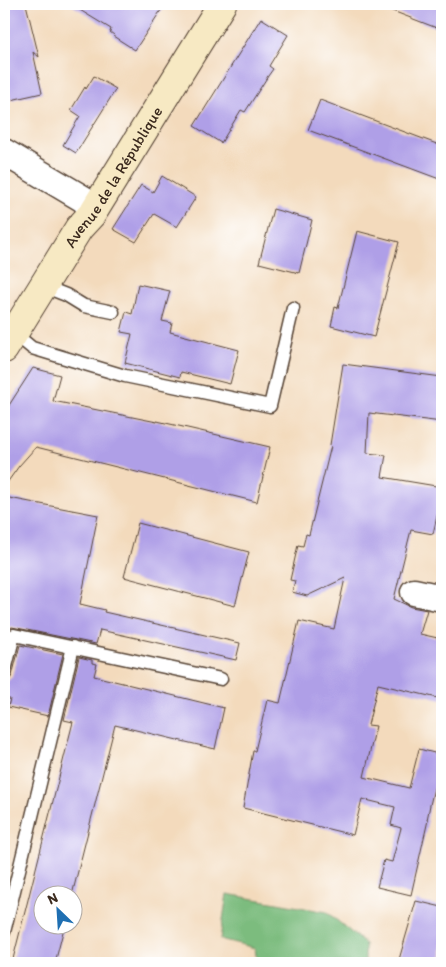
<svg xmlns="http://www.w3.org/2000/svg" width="446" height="967" viewBox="0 0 446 967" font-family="Itim,sans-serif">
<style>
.forest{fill:#7bbc7e;stroke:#5b734e}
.building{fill:#af9fe7}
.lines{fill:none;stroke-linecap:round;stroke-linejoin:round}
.lane-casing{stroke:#574436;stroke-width:15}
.street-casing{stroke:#574436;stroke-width:29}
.secondary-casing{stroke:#574436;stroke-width:30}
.lane{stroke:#fff;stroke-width:12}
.street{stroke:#fff;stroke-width:26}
.secondary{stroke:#f7e9c3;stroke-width:28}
.labels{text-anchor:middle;stroke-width:4.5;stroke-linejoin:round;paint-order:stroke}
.street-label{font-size:16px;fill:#3b2a1e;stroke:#fff}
</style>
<rect width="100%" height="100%" fill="#fff"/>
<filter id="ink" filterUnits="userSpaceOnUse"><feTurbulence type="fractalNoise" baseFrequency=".02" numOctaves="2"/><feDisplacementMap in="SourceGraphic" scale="10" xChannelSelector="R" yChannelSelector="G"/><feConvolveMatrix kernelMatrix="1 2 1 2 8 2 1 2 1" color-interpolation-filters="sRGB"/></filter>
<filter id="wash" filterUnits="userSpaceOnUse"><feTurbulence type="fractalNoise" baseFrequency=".0096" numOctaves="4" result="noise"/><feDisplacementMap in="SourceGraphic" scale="20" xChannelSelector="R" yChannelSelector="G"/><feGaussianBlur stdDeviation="1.12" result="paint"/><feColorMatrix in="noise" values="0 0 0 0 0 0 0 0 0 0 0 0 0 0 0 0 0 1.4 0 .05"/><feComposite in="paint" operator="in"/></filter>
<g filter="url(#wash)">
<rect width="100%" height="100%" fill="#f3dabc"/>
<path class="forest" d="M227,894L327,912L365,944V963H257L255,948L220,939Z"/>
<g id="blocks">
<path class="building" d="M4,4H26L39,57L33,52L42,93L11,100L4,71Z
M70,4H165L135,50L113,36L114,35L110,32L111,29Z
M377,4H442V30L377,5Z
M261,18L288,35L269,66L273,69L268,76L245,112L241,110L221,143L194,126Z
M94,76L116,89L76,153L63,145L80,116L71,110L85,87L86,89Z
M320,100L442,146V180L308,130Z
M162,176L196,197L177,227L154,214L136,242L113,229L141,185L153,192Z
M273,209L312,220L299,273L259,263Z
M357,231L399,242L374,337L331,326L335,307L338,308Z
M138,284L170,291L162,321L172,323L170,332L239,350L230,384L181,372L180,377L125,363L132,334L121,332L126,312L132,314Z
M343,364L442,377V422L369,413L367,453L386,455L382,477L442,487V494L433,534L411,530L394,599L411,607L427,610L420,634L442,639V699L378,684L368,725L376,726L364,777L409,788L419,749L442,755L430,805L427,820H428L411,895L377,887L384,860L392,862L401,828L391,825L395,807L362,799L353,835L243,808L253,751H255L267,700L280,703L299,621L334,629L345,578L307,596L292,592L295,581L290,580L298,545L303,546L306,534L309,535L331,446L330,445Z
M33,368L60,375L53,401L157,422V421L270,447L257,502L36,447L19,466L4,487V413Z
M4,497L98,515L80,604L105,610L104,612L240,643L236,660L100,630L96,644L12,627L8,629L6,633L4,642Z
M138,523L249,552L235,606L124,577Z
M20,645L63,654L48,716L8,707L10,699L4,698V682L9,680L12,676Z
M79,657L92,660V663L97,664L94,676L224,708L215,749L115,725L72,895L42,894V924H65L55,963H12L73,722L64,720Z
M416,901L442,907V963H398Z"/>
</g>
</g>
<g filter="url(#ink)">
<use href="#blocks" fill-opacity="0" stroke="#574436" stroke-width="1"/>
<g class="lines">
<defs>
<path id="lane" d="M43,286L66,295L84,306L113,312
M14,333L32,348L125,376L270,406L293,308
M4,674L14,635L221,679
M4,932L73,647"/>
<path id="street" d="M4,152L85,200L92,214
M414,592L442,598"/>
<g id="secondary">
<path id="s1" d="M4,349L79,228L92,214L222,4"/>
</g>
</defs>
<use href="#lane" class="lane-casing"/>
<use href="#street" class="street-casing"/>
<use href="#secondary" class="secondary-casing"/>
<use href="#lane" class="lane"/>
<use href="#street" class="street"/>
<use href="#secondary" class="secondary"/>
</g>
</g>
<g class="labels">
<g class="street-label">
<text dy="6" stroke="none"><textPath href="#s1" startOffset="204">Avenue de la République</textPath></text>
</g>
</g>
<rect width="446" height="967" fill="none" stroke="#fff" stroke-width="20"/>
<g transform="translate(58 910) rotate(335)"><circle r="24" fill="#ffffff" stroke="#b1aaa5"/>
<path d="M0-4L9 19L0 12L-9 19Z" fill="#1f6fb2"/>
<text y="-8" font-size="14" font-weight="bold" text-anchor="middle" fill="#3b2a1e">N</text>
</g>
</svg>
